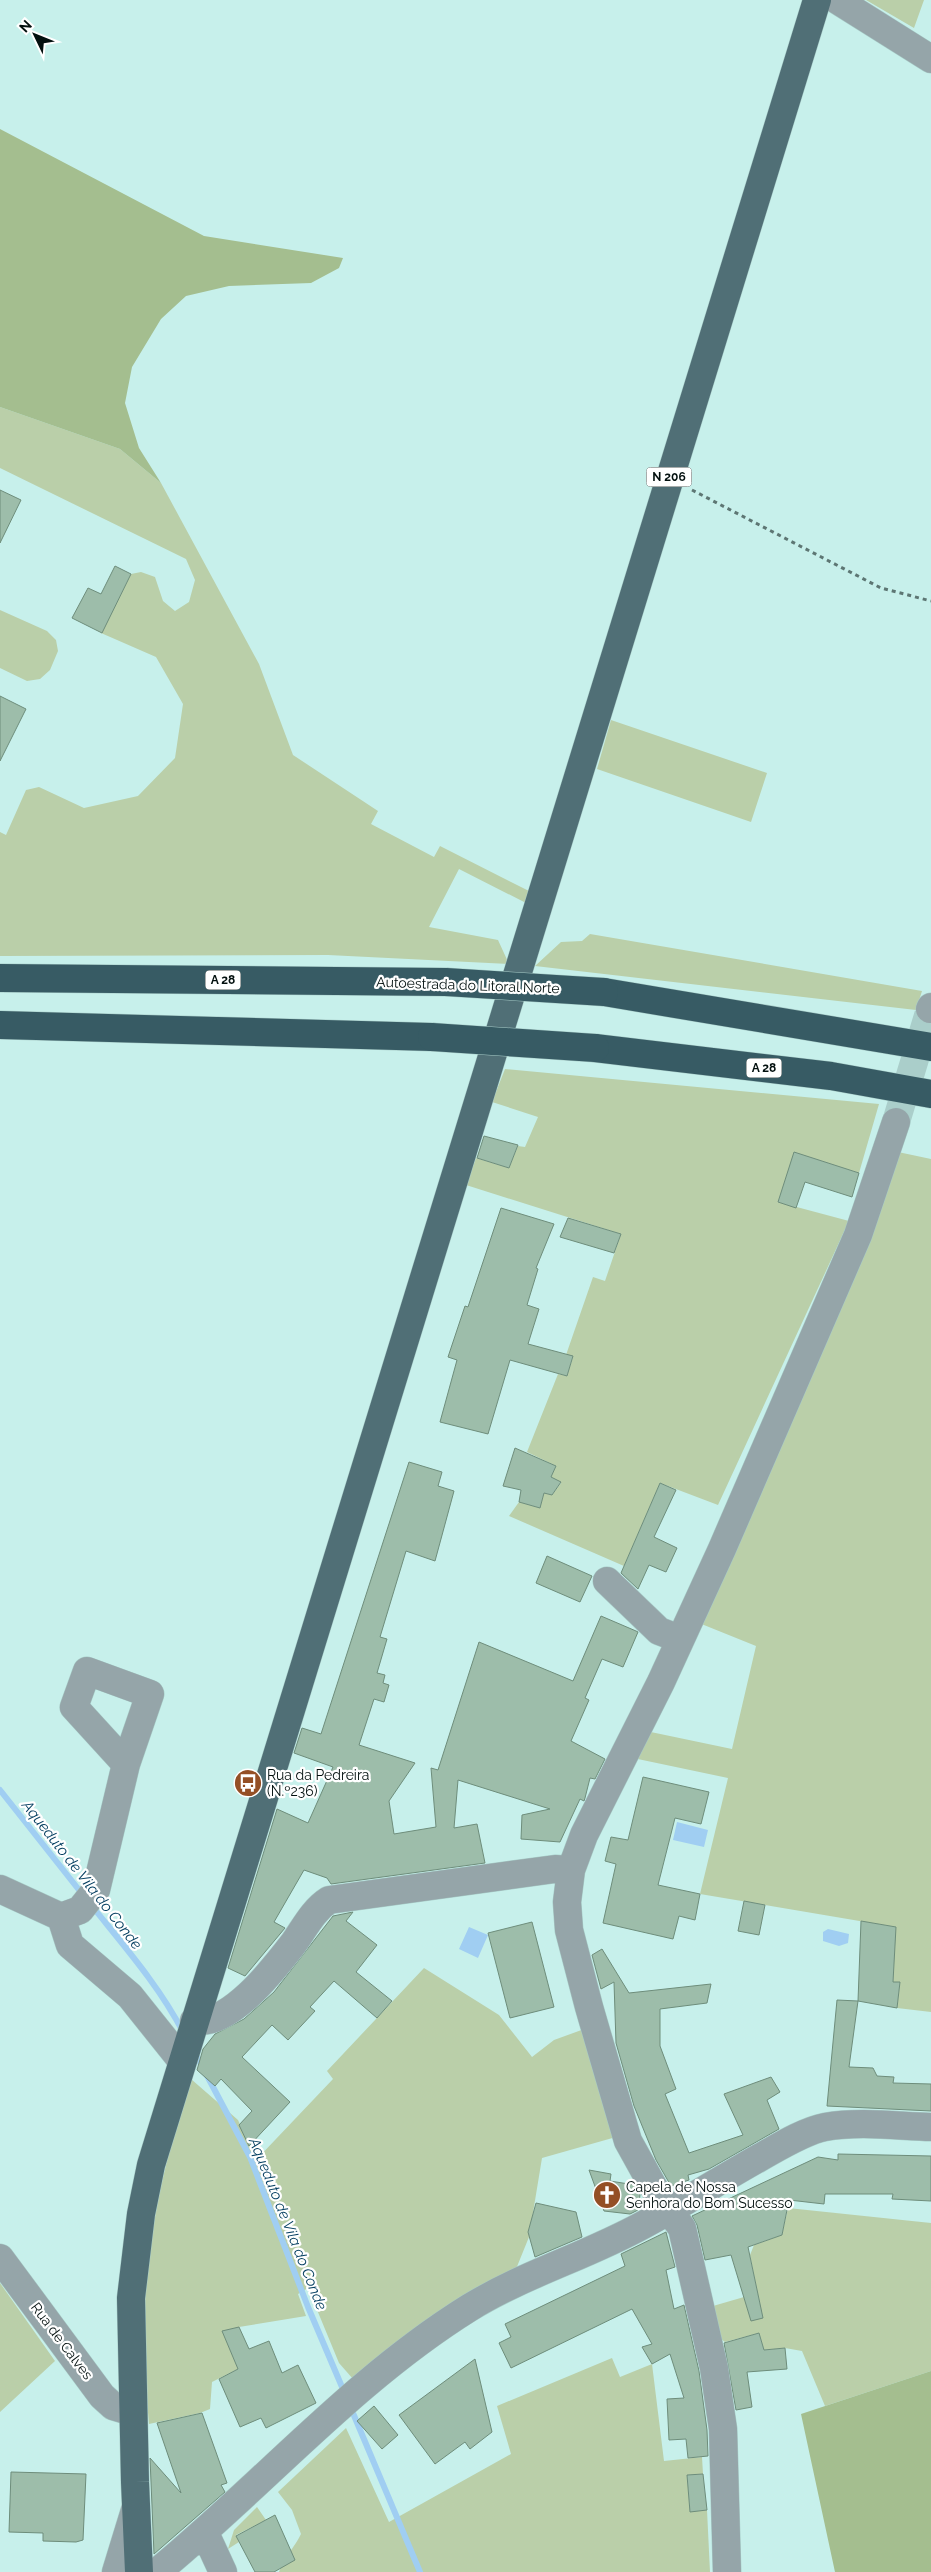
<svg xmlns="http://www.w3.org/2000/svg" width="931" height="2572" viewBox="0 0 931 2572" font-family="Raleway,sans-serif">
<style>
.green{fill:#bacfa9}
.forest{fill:#a4be8f}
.water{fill:#a0cef2}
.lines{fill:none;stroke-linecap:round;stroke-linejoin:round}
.stream{stroke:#a0cef2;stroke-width:6}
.building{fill:#9dbdaa;stroke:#6e8d7b}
.minor-tunnel{stroke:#aaceca;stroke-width:28;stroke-dasharray:28 14;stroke-linecap:butt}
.minor-casing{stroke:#a8ccc8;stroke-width:29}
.major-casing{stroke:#a8ccc8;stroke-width:29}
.highway-casing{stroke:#a8ccc8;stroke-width:29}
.path{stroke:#5d7673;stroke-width:3;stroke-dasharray:4 4;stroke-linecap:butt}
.minor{stroke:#95a5a9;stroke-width:28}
.major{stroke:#506f76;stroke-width:28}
.highway{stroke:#375b64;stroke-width:28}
.highway-bridge-casing{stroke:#a8ccc8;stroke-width:29;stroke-linecap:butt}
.highway-bridge{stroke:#375b64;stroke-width:28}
.labels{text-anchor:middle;stroke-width:4.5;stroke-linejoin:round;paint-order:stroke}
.shield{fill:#fff;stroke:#4f5857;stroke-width:1}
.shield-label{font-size:12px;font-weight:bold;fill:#03100f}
.street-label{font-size:14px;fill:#03100f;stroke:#fff}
.poi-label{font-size:14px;fill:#03100f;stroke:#fff;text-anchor:start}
.water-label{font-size:15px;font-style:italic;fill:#053f61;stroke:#fff}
</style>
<rect width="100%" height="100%" fill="#c7f0eb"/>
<path class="green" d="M866,0H924L914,28Z
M0,407L120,449L161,483L259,664L293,755L378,811L371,824L434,857L440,846L529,891L526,903L459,869L429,927L498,940L509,964L328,955L0,956V832L6,835L26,790L39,787L84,808L138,796L175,758L183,704L156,657L101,633L131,574L141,572L155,577L163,601L175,611L189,602L195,580L186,559L0,468Z
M0,610L47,631L56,640L58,651L50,670L40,679L27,681L0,668Z
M611,720L767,773L751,822L597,769Z
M590,934L922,991L916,1010L535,966L561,942L582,941Z
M505,1069L879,1104L859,1173L795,1153L778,1202L849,1221L718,1505L660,1483L624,1566L509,1516L519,1502L540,1508L544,1493L552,1495L561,1483L551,1477L556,1466L527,1452L558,1374L567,1376L573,1357L566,1355L593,1277L605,1281L621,1234L466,1185L476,1158L509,1168L518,1146L525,1147L538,1117L492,1102Z
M898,1152L931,1159V2012L897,2008L900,1983L893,1982L895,1927L700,1894L728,1778L633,1758L646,1731L732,1749L756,1646L694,1621Z
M424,1968L499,2015L532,2057L554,2040L587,2028L616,2137L542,2158L529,2237L514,2274L353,2379L339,2363L308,2288L298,2294L306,2316L239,2327L238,2369L212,2382L210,2409L200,2413L149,2424C146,2389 143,2353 144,2317C147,2236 165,2156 191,2079L238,2120L256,2160L333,2079L327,2071Z
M788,2208L931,2223V2371L825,2406L802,2351L785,2348L764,2350L759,2333L725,2342L721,2339L713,2306L744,2297L748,2308L760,2305L750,2255L754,2245L782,2235Z
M0,2283L55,2361L0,2412Z
M612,2358L620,2377L652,2364L664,2461L702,2457L703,2474L687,2475L690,2511L707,2510L710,2572H279C284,2557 295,2547 301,2534L292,2510L278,2492L346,2428L389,2522L511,2454L497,2406Z
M257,2507L266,2520L236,2535L239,2542L228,2549L234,2530Z"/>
<path class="forest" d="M0,129L204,236L343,258L339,268L311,283L229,286L186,296L161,319L132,367L125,403L139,448L161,483L120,449L0,407Z
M931,2371V2572H835L801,2414Z"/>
<path class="water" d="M677,1822L708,1830L704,1847L673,1840Z
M469,1927L488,1935L478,1958L459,1949Z
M828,1929L849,1934L848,1943L839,1946L823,1941V1932Z"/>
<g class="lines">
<path class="stream" d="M0,1790L83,1895
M92,1906C124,1946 160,1987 183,2032
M194,2051L250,2157L308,2307L345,2394
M350,2406L420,2572"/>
</g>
<path class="building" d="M0,490L21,500L0,543Z
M115,566L131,574L102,633L72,618L88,588L101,594Z
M0,696L26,709L0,761Z
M484,1136L518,1145L509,1168L477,1158Z
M794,1152L859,1173L852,1197L805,1182L796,1208L778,1202Z
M501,1208L554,1224L536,1268L538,1269L527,1305L539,1309L528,1344L573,1356L567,1376L510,1360L488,1434L440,1422L457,1360L448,1357L465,1306L468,1307Z
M568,1218L621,1234L614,1253L560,1237Z
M515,1448L556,1466L551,1477L561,1482L552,1495L544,1493L540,1508L519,1502L521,1490L503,1486Z
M409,1462L442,1472L438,1486L454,1491L435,1561L406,1551L380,1637L387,1639L377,1673L385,1675L383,1683L389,1685L384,1702L374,1699L359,1745L415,1763L389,1801L394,1834L436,1827L431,1768L438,1770L479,1642L573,1681L601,1616L636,1631L638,1632L623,1667L602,1659L585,1698L589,1700L571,1741L605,1759L595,1779L590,1778L585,1798L584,1801L580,1799L560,1842L521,1839L522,1815L550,1809L458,1780L454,1828L477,1824L485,1863L331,1884L327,1878L304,1870L274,1922L285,1928L245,1976L228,1968L277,1809L308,1823L333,1767L294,1753L302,1728L321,1734Z
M660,1483L676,1490L654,1537L677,1548L666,1572L649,1565L638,1589L621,1573Z
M547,1556L592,1576L580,1602L536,1583Z
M643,1777L709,1792L701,1824L675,1818L658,1885L700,1894L695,1920L679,1916L673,1939L603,1923L616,1864L605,1861L611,1837L628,1840Z
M744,1901L765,1905L759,1935L738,1931Z
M353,1912L346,1921L377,1945L356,1972L392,2001L377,2018L334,1981L310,2007L315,2011L288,2040L272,2025L242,2057L290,2102L249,2146L239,2125L252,2111L221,2079L215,2086L197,2070L203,2049L215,2034L244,2019L274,1992L333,1916Z
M861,1921L896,1927L893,1982H900L897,2008L858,2001Z
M532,1922L554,2007L510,2018L488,1933Z
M602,1949L629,1993L711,1984L707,2003L660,2009V2046L676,2089L665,2094L689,2153L743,2135L724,2094L771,2077L780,2092L767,2100L779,2129L709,2169L688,2175L689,2180L671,2186L656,2160L634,2106L616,2043L614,1982L601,1989L592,1955Z
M837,2000L858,2001L849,2067L873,2068L877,2076L894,2077L893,2083L931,2084V2111L827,2106Z
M838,2154L931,2156V2201L892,2199L893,2194H825L824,2204L789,2200L782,2235L748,2247L763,2318L751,2321L731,2255L705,2260L697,2225L692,2216L818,2157L838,2160Z
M589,2170L611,2174L610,2181L635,2185L640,2195L638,2210L630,2214L604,2211Z
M536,2203L576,2212L582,2237L535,2257L528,2232Z
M666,2232L675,2267L666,2270L674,2309L684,2305L699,2371L707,2430L708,2456L688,2458L686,2439L669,2440L667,2399L684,2398L670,2354L652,2364L642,2347L652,2344L632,2309L511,2368L499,2343L511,2337L505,2324L625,2266L621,2254Z
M239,2327L249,2349L269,2341L282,2373L298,2365L316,2403L266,2428L261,2418L240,2427L219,2379L238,2369L222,2331Z
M759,2333L764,2350L785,2348L787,2369L747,2372L752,2407L736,2410L724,2343Z
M475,2359L492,2432L470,2449L465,2442L435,2464L399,2415Z
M374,2406L398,2435L382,2449L357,2421Z
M202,2413L227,2483L221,2485L225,2492L154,2554L150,2458L181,2493L157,2423Z
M11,2472L86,2474L83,2540L76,2542L43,2541V2533L9,2532Z
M703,2474L707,2510L690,2512L687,2475Z
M275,2515L295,2560L274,2572H255L236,2536Z"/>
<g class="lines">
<path class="minor-tunnel" d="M896,1122L930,1009"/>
<defs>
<path id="minor" d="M837,0L931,59
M930,1009L931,1007
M607,1581L659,1631L680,1639
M0,1889L61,1917L70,1945L130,1996L182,2061
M61,1917L80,1910L96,1890L126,1764L150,1694L87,1671L74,1707L126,1764
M194,2021C230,2026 273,1970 293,1944C304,1929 313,1910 329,1900L555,1869L571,1870
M0,2258L102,2396L113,2406L133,2412
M205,2533L223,2572
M116,2572L135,2510
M157,2572C262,2486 352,2381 469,2308C524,2274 587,2256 643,2225C682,2204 720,2180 759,2158C777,2148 804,2131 825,2127C859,2121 897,2126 931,2127
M727,2572L723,2429L714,2368L682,2228L659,2197L628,2141L589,2007L569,1930L567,1902L571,1870L584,1835L661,1682L722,1549L858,1235L896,1122"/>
<path id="major" d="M139,2572L135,2482L131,2298L141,2214L151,2165L817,0"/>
<path id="highway" d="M0,978L446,982
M604,992L931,1047
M0,1025L432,1037
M595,1048L831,1076L931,1094"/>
</defs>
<use href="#minor" class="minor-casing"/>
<use href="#major" class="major-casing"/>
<use href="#highway" class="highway-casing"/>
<path class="path" d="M692,490L881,588L931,601"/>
<use href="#minor" class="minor"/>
<use href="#major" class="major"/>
<use href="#highway" class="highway"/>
<defs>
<path id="highway-bridge" d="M446,982L604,992
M432,1037L595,1048"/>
</defs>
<use href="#highway-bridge" class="highway-bridge-casing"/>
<use href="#highway-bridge" class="highway-bridge"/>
</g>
<defs>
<symbol id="bus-disc" viewBox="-11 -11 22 22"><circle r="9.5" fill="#944f25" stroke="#fff"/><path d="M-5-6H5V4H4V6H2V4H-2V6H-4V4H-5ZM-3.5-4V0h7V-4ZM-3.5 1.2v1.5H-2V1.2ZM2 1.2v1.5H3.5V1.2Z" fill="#fff"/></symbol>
<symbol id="church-disc" viewBox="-11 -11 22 22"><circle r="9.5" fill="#944f25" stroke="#fff"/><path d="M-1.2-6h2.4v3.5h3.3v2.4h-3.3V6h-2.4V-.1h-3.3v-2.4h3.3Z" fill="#fff"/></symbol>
</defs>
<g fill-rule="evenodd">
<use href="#bus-disc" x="232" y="1767" width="32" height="32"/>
<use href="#church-disc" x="591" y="2179" width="32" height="32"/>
</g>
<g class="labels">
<g class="shield">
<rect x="646.5" y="467.5" width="45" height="19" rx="4"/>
<rect x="205.5" y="970.5" width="35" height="19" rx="4"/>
<rect x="746.5" y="1058.5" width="35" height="19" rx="4"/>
</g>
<g class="shield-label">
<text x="669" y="481">N 206</text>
<text x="223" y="984">A 28</text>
<text x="764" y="1072">A 28</text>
</g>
<g class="street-label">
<text transform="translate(468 985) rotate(2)" y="5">Autoestrada do Litoral Norte</text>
<text transform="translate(62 2341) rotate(53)" y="5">Rua de Calves</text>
</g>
<g class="poi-label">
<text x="267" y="1780">Rua da Pedreira<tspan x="267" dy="16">(N.º236)</tspan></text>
<text x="626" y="2192">Capela de Nossa<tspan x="626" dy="16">Senhora do Bom Sucesso</tspan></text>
</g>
<g class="water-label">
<text transform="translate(82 1875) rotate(52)" y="5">Aqueduto de Vila do Conde</text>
<text transform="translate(288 2224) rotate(68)" y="5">Aqueduto de Vila do Conde</text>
</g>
</g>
<g transform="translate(35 35) rotate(313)" stroke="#ffffff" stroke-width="4" paint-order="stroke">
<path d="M0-4L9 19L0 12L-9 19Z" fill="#03100f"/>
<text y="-8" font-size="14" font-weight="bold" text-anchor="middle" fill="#03100f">N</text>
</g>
</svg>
